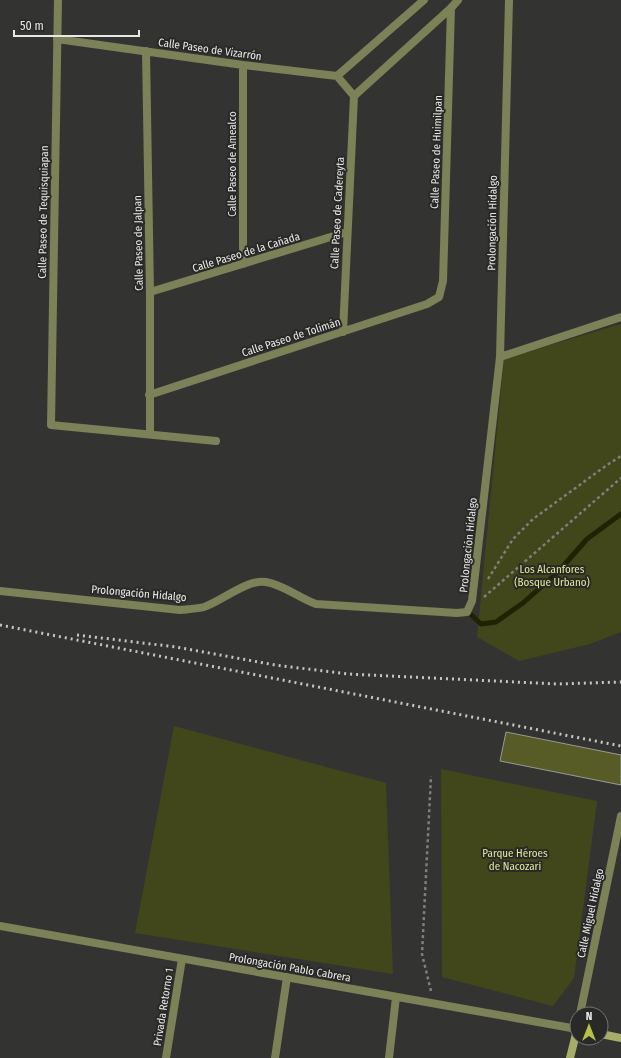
<svg xmlns="http://www.w3.org/2000/svg" width="621" height="1058" viewBox="0 0 621 1058" font-family="'Fira Sans Condensed',sans-serif">
<style>
.green{fill:#42461b}
.lines{fill:none;stroke-linecap:round;stroke-linejoin:round}
.stream{stroke:#202300;stroke-width:5}
.building{fill:#575c27;stroke:#999a96}
.path{stroke:#7f807d;stroke-width:2.5;stroke-dasharray:3 3;stroke-linecap:butt}
.street{stroke:#7c8157;stroke-width:8}
.secondary{stroke:#a5ad69;stroke-width:8}
.rail{stroke:#c6c6c4;stroke-width:3;stroke-dasharray:2 4;stroke-linecap:butt}
.labels{text-anchor:middle;stroke-width:4;stroke-linejoin:round;paint-order:stroke}
.street-label{font-size:11px;fill:#e8e8e6;stroke:#292a27}
.park-label{font-size:11px;fill:#dfe897;stroke:#292a27}
</style>
<rect width="100%" height="100%" fill="#333431"/>
<path class="green" d="M621,324V632L590,644L519,661L477,637L504,359Z
M174,726L386,783L393,974L135,933Z
M441,769L597,801L574,978L553,1006L442,977Z"/>
<g class="lines">
<path class="stream" d="M468,612L481,624L496,622L523,603L558,572L587,539L621,514"/>
</g>
<path class="building" d="M506,732L621,755V785L500,761Z"/>
<g class="lines">
<path class="path" d="M488,579L513,539L533,519L607,465L621,456
M484,597L621,478
M431,991L422,954L431,776"/>
<path class="street" d="M58,0L51,425L216,441
M57,39L243,65L337,76
M146,51L150,292V434
M337,76L424,0
M337,76L354,96
M354,96L451,8L458,0
M243,264V65
M150,292L347,232
M343,332L354,96
M500,357L621,317
M149,395L427,304L439,297L443,281L451,8
M0,591L180,610C187,609 197,609 204,607C222,601 247,579 266,582C284,585 299,598 316,604L457,613L467,612L472,601L500,357L509,0
M0,926L577,1029
M580,1014L621,816
M166,1058L182,959
M275,1058L287,977
M389,1058L396,997"/>
<path class="secondary" d="M601,1034L621,1038
M570,1058L577,1030"/>
<path class="rail" d="M0,625L621,746
M77,635L176,647L275,665L348,674L557,684L621,682"/>
</g>
<g class="labels">
<g class="street-label">
<text transform="translate(210 49) rotate(8)" y="4">Calle Paseo de Vizarrón</text>
<text transform="translate(436 152) rotate(-88)" y="4">Calle Paseo de Huimilpan</text>
<text transform="translate(232 164) rotate(-90)" y="4">Calle Paseo de Amealco</text>
<text transform="translate(43 212) rotate(-89)" y="4">Calle Paseo de Tequisquiapan</text>
<text transform="translate(337 213) rotate(-87)" y="4">Calle Paseo de Cadereyta</text>
<text transform="translate(492 223) rotate(-89)" y="4">Prolongación Hidalgo</text>
<text transform="translate(138 243) rotate(-91)" y="4">Calle Paseo de Jalpan</text>
<text transform="translate(246 252) rotate(-17)" y="4">Calle Paseo de la Cañada</text>
<text transform="translate(291 337) rotate(-18)" y="4">Calle Paseo de Tolimán</text>
<text transform="translate(468 545) rotate(-84)" y="4">Prolongación Hidalgo</text>
<text transform="translate(139 593) rotate(5)" y="4">Prolongación Hidalgo</text>
<text transform="translate(590 913) rotate(-78)" y="4">Calle Miguel Hidalgo</text>
<text transform="translate(290 967) rotate(10)" y="4">Prolongación Pablo Cabrera</text>
<text transform="translate(163 1007) rotate(-81)" y="4">Privada Retorno 1</text>
</g>
<g class="park-label">
<text x="552" y="573">Los Alcanfores<tspan x="552" dy="13">(Bosque Urbano)</tspan></text>
<text x="515" y="857">Parque Héroes<tspan x="515" dy="13">de Nacozari</tspan></text>
</g>
</g>
<g transform="translate(589 1026)"><circle r="19" fill="#292a27" stroke="#757673"/>
<path d="M0-3L7 15L0 10L-7 15Z" fill="#b7c148"/>
<text y="-6" font-size="11" font-weight="bold" text-anchor="middle" fill="#e8e8e6">N</text>
</g>
<path d="M14 30v6h125v-6" fill="none" stroke="#e8e8e6" stroke-width="2"/>
<text x="20" y="30" font-size="12" fill="#e8e8e6" stroke="#292a27" stroke-width="3" paint-order="stroke">50 m</text>
</svg>
